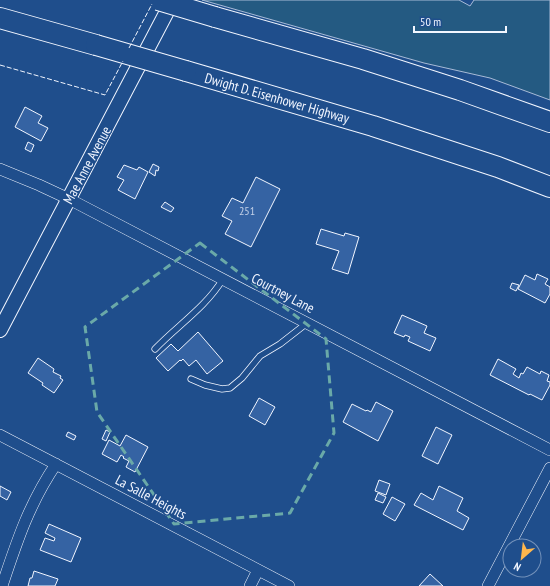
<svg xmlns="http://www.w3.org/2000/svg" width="550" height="586" viewBox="0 0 550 586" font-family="'PT Sans Narrow',sans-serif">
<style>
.green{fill:#245a82;stroke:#a8bbd7}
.building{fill:#3563a3;stroke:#f2f6ff}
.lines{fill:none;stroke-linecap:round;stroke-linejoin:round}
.service-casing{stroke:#f2f6ff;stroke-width:7}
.minor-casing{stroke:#f2f6ff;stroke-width:12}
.tertiary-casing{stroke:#f2f6ff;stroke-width:16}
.motorway-casing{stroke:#f2f6ff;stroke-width:22}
.service{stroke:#1f4e8c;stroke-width:5.5}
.minor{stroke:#1f4e8c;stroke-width:11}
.tertiary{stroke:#1f4e8c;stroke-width:14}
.motorway{stroke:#1f4e8c;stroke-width:20}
.motorway-bridge-casing{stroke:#f2f6ff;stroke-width:22;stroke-linecap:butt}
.motorway-bridge{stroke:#1f4e8c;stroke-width:20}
.fence{stroke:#f2f6ff;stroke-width:1;stroke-dasharray:5 2;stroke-linecap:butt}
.marked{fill:none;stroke:#6aa9a8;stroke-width:3;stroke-dasharray:8 5;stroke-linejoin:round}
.labels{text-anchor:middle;stroke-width:3;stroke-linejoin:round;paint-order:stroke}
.number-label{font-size:12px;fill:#c3d1e8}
.street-label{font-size:14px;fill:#f2f6ff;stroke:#1f4e8c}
</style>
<rect width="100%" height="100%" fill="#1f4e8c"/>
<path class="green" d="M202,0H459L470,6L474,0H550V100L490,78L424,63Z"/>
<path class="building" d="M25,107L42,116L38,123L48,128L41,141L15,127Z
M28,142L34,145L31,152L25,149Z
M153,164L159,167L158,171L156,170L155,176L149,172Z
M124,165L137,170L139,167L148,172L135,199L118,190L124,180L117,177Z
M256,177L280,189L251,247L225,234L232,221L222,216L232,198L243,203Z
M165,202L174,208L171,212L161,207Z
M321,229L344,236L345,233L359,237L348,274L332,269L339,251L316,244Z
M537,274L548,279L545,284L550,287V294L545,303L518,289L525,275L535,280Z
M512,283L519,285L516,291L510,288Z
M402,315L427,326L424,333L436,338L430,351L408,341L410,337L405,335L404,337L394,333Z
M198,332L223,361L207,374L196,360L189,366L183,359L181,361L180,360L168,371L156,358L171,344L178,351Z
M38,358L54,369L53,372L61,376L60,378L63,380L54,393L42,385L43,383L28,373Z
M498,359L516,369L513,374L519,378L521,373L523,374L527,367L540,374L541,371L549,375L547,381L550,382V385L542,400L530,394L529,395L490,375Z
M259,398L275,407L265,425L249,416Z
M376,402L393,411L378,441L343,422L352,404L366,411L367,410L371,412Z
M436,427L452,435L438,464L422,456Z
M106,430L110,432L106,441L102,439Z
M68,432L76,436L74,440L66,436Z
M126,435L148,447L135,472L126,467L129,461L123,458L124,457L121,455L117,462L102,454L109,440L120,446Z
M379,480L390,484L386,495L375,491Z
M0,486L11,492L7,500L0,496Z
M439,486L463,498L457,511L469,518L463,530L414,505L421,493L433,500Z
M378,493L386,497L383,503L375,500Z
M392,497L405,504L395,521L383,514Z
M49,524L81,538L71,562L40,550L45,538L54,541L55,538L45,533Z
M34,571L58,579L55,586H28L30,578H32Z
M430,574L443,586H419Z"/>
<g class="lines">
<defs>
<path id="service" d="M155,349C178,325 205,308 223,279
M191,379L205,385L222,389L230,388L242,378L260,356L280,344L307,323"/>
<path id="minor" d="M0,169L39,185L69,199L550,450
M0,435L289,586
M2,586C17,541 29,504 56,464
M250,586L258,570
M488,586L550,468"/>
<path id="tertiary" d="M0,330L173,0"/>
<path id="motorway" d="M215,17L363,59L460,90L550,122
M0,18L96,45
M186,71L373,126L498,167L550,187"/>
</defs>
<use href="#service" class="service-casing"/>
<use href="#minor" class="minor-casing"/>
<use href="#tertiary" class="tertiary-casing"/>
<use href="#motorway" class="motorway-casing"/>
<use href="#service" class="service"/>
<use href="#minor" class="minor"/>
<use href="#tertiary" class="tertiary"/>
<use href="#motorway" class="motorway"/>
<defs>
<path id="motorway-bridge" d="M158,0L215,17
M96,45L186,71"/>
</defs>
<use href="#motorway-bridge" class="motorway-bridge-casing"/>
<use href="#motorway-bridge" class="motorway-bridge"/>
<path class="fence" d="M129,48L152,4
M0,65L105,95L123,61"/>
</g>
<path class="marked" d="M200,243L326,339L334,433L290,513L174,524L97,412L85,327Z"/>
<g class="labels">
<g class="number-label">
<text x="247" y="215">251</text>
</g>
<g class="street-label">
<text transform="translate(277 98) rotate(16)" y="5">Dwight D. Eisenhower Highway</text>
<text transform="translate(87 165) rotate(-62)" y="5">Mae Anne Avenue</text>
<text transform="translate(283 293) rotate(28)" y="5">Courtney Lane</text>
<text transform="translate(151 497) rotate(28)" y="5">La Salle Heights</text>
</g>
</g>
<g transform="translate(522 558) rotate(208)"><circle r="19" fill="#1f4e8c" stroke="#7391ba"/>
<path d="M0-3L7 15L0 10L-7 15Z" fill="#ffb74d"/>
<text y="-6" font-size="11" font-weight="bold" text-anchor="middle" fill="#f2f6ff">N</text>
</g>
<path d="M414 26v6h92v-6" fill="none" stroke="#f2f6ff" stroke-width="2"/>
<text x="420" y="26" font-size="12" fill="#f2f6ff" stroke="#1f4e8c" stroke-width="3" paint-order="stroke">50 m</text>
</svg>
